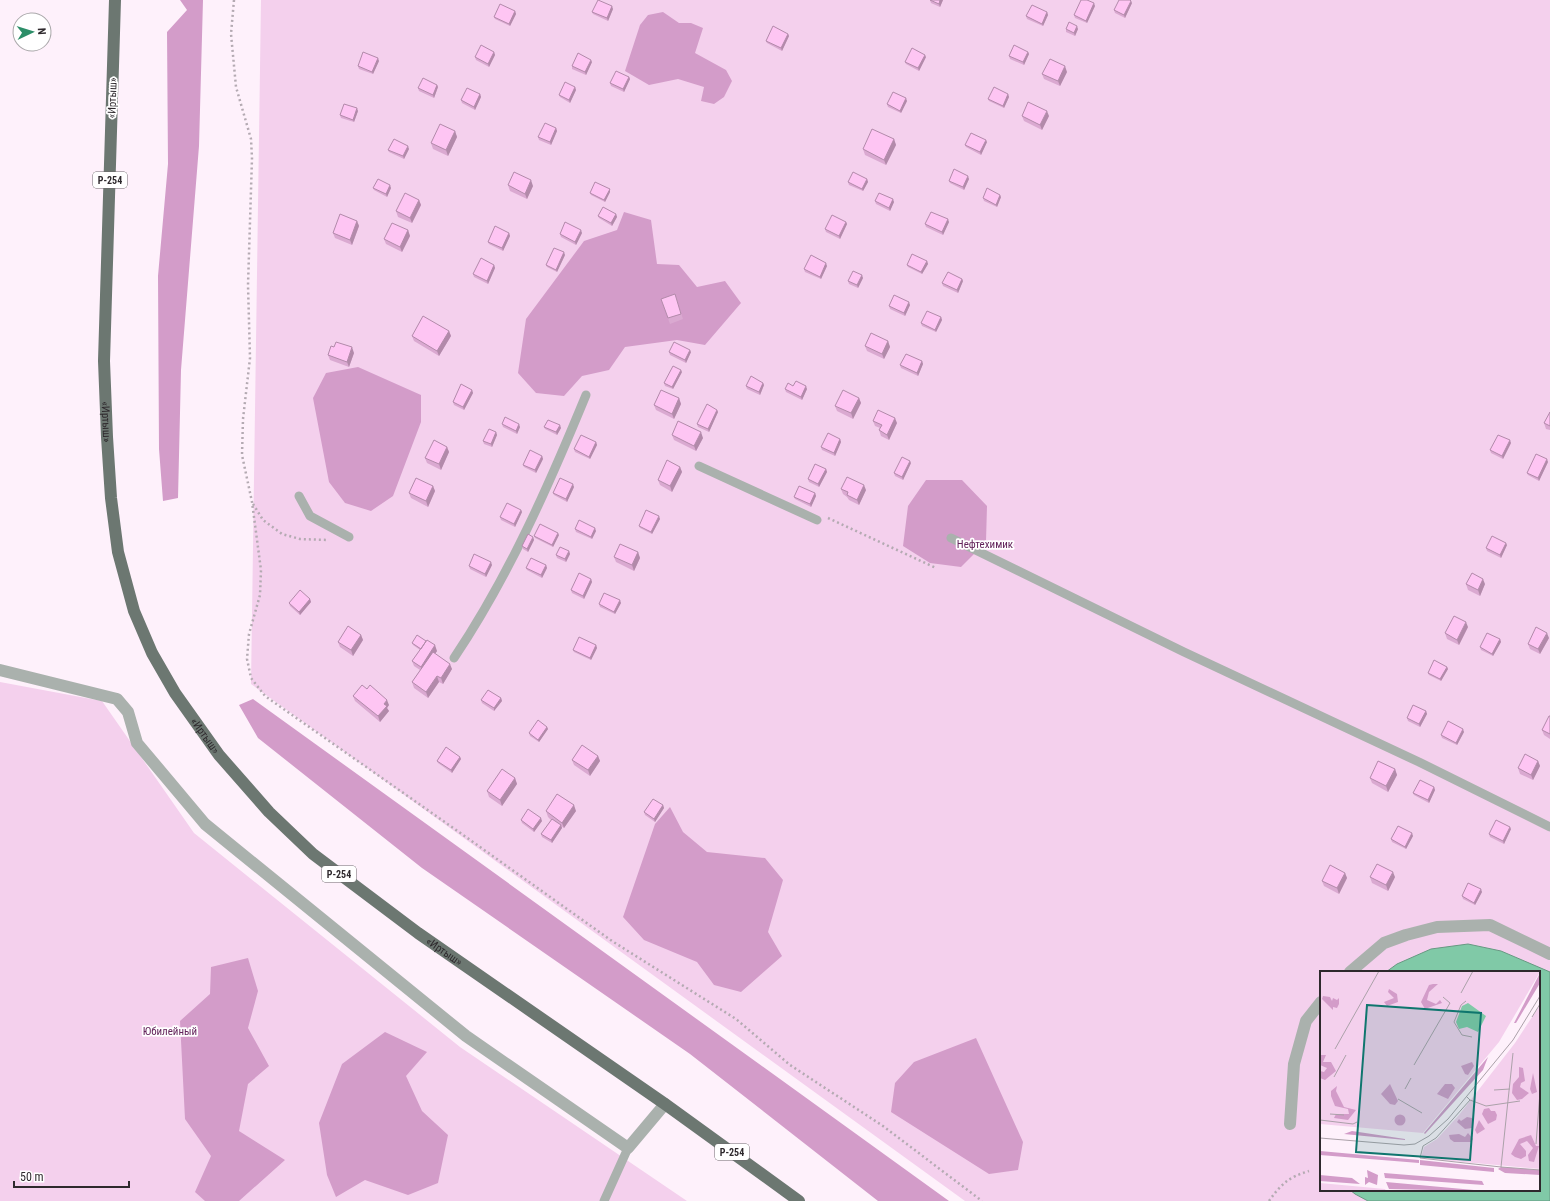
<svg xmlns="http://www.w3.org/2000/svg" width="1550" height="1201" viewBox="0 0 1550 1201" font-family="'Roboto Condensed',sans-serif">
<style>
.green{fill:#f4d0ed;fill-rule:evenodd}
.forest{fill:#d39cc9}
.water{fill:#80c9a7;stroke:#679982}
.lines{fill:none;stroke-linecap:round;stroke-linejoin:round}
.path{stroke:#b4aab2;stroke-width:2.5;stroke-dasharray:2 3;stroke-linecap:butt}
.lane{stroke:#aab1ad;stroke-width:9}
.street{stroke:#aab1ad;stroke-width:12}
.primary{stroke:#6c7771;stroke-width:12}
.wall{fill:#daa9d1}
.shaded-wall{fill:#b28aaa}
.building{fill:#fec5f3;stroke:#b28aaa}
.labels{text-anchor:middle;stroke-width:3.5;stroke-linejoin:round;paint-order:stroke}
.shield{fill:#fff;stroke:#6d696c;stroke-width:1}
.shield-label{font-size:10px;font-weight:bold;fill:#2e292d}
.street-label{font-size:11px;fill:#2e292d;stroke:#fff}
.park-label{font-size:11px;fill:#62225a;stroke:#fff}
.inset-road{fill:none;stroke:#aba1a9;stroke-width:1}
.view{fill:#0f766e;fill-opacity:0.15;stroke:#0f766e;stroke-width:2}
.inset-edge{fill:none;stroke:#2e292d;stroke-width:2}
</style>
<rect width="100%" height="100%" fill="#fef1fb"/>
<path class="green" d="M261,0H1550V1201H965L251,684ZM1321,972H1539V1190H1321Z
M0,682L102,701L194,833L460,1047L687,1201H0Z"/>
<path class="forest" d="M180,0H203L199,146L181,370L178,498L163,501L159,449L158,276L168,164L167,32L187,10Z
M663,12L679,23H691L703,28L695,53L726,70L732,81L724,97L714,104L701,101L704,87L678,79L649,85L625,71L640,25L648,15Z
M624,212L651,220L657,264L679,265L697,287L725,281L741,303L705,345L677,340L625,347L609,370L582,376L564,396L536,393L518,373L526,319L584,241L617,230Z
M358,367L421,395V422L393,496L371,511L345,503L329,482L313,398L326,373Z
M926,480H962L987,506L986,542L961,567L930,563L903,546L908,506Z
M253,699L949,1201H878L690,1054L422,868L258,738L239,705Z
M670,807L683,832L707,852L765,858L783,880L768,932L782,956L741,992L714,985L697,962L644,940L623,917L655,824Z
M248,958L258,991L248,1028L269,1066L248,1084L239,1131L285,1160L239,1201H205L195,1192L211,1156L185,1119L180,1021L210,994L211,967Z
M385,1032L427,1052L406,1076L422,1111L448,1135L438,1183L408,1195L365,1180L336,1197L327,1175L319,1123L342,1064Z
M976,1038L1023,1142L1018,1170L989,1174L891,1112L895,1083L914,1062Z"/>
<path class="water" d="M1468,944L1501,951L1550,972V1201H1368L1355,1194L1350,1190H1539V972H1386L1397,964L1431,949Z"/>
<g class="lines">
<path class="path" d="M234,0L231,34L236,87L251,139L252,158L248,285L250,358L243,419L242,455L252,502L261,570L260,595L249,634L247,659L251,678L265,696L459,832L612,941L736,1019L790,1065L883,1126L982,1201
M253,504L263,520L282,534L300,539L328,540
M828,518L936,568
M1269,1201C1281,1184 1289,1177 1309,1171"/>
<path class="lane" d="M699,466L817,520
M299,496L310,516L349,537
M951,538L1184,652L1419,762L1550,827
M454,658C509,576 549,485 586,395
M604,1201L628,1148"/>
<path class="street" d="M0,670L117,699L128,712L137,743L205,824L466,1036L628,1148L665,1104
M1350,972L1384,943L1406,935L1437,927L1490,925L1550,954
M1290,1124L1294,1064L1306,1021L1321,1002"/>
<path class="primary" id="s1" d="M115,0L104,361L107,437L111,498L118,552L134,611L152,653L175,693L219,755L269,812L313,854L418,933L665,1104L799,1201"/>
</g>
<path class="wall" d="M930,0H943L940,7L931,3Z
M1132,3L1125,18L1115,13L1114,10Z
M1095,6L1087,23L1075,18L1074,15Z
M613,9L608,21L593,14L592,12Z
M515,11L516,14L510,26L495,19L494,17Z
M1047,12L1048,15L1043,26L1027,19L1026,16Z
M1066,29H1078L1075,36L1066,32Z
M788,34L789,36L782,51L767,43L766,41Z
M494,52L495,55L489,67L476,60L475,57Z
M1028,52L1029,54L1024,65L1010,59L1009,56Z
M926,57L919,71L906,64L905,62Z
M379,61L373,74L359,69L358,66Z
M592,62L586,75L572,69V66Z
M1067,72L1060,86L1044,79L1042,74Z
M629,77L630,79L624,92L611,86L610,83Z
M437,85L438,87L434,98L419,91L418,88Z
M575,87L576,90L570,103L560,97L559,95Z
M480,94L481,97L475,110L462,103L461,100Z
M1008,94L1009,97L1004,108L989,101L988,99Z
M907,101L901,113L888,107L887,104Z
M358,111L354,122L341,118L340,115Z
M1022,116H1049L1042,130L1024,121Z
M556,128L557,131L551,145L539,140L538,137Z
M455,131L457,137L448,156L433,149L431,143Z
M894,139L896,145L886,165L865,155L863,149Z
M987,142L981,155L966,147L965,145Z
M409,149L404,159L389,152L388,150Z
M867,179L868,182L863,191L849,185L848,182Z
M969,179L964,190L950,183L949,181Z
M508,185L533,186L527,199L510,191Z
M373,188H391L387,197L374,190Z
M610,189V192L605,202L591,195L590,193Z
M1001,197L997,207L984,201L983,198Z
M419,200L421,205L412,223L398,217L396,211Z
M875,201L894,202L890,211L876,204Z
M616,214L617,217L612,226L599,218L598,216Z
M357,221L359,226L352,245L335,238L333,233Z
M846,222L847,224L840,239L826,232L825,229Z
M949,222L943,235L926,227L925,224Z
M408,230L410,236L402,252L386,244L384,239Z
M509,233L510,236L503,251L489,244L488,242Z
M582,233L576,245L561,237L560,234Z
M565,255L557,272L547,267L546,265Z
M927,261L928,264L922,274L908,267L907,265Z
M494,265L495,268L488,284L474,277L473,274Z
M827,266L821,279L805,272L804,269Z
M863,278L858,288L849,284L848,281Z
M962,279L963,281L958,293L943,286L942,283Z
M675,294L683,319L670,324L661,299Z
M910,305L905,316L890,309L889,306Z
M941,317L942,320L936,332L922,326L921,323Z
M449,331L451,336L439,356L414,341L412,336Z
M888,341L890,347L884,359L867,351L865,346Z
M669,352H691L686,363L670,355Z
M354,353L349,367L330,360L328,355Z
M922,361L923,364L918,376L901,368L900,365Z
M682,372L673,389L665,386L664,383Z
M763,383L764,385L760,395L747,389L746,386Z
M793,386L807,389L802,400L786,392L785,389Z
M472,390L473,393L464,410L454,405L453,402Z
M679,398L681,404L674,419L656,410L654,405Z
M859,398L861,403L853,419L837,411L835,406Z
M717,410L718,412L709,432L698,427L697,424Z
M1550,412V430L1546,429L1544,423Z
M873,421L897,423L889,440L881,436L879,430L880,428L875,426Z
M502,424L520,427L517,434L503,427Z
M544,427L561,428L557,435L545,429Z
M496,432L497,435L492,447L484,444L483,441Z
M672,435L703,438L696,451L674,440Z
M840,439L841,442L835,456L822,450L821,447Z
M596,442L597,445L590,459L575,452L574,449Z
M1511,443L1503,459L1491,453L1490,450Z
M447,447L449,452L441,470L427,463L425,458Z
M542,456L543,459L536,473L524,467L523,465Z
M1548,462L1539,481L1528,475L1527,473Z
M911,463L903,480L895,476L894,473Z
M680,467L682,472L672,492L660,485L658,480Z
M826,469L827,472L819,487L809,482L808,479Z
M433,486L435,491L428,507L411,498L409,493Z
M574,487L567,502L554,495L553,493Z
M841,489L866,490L859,505L849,500L847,497L843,494Z
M815,493L816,496L811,507L795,499L794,497Z
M521,510L522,512L515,527L501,520L500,517Z
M660,519L652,534L640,528L639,526Z
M575,529L596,531L592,539L576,532Z
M559,535L553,547L535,538L534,536Z
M533,537L534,540L528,552L523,549L522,546Z
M1507,545L1501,558L1487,551L1486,548Z
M569,551L570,554L566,562L557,558L556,555Z
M638,552L640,558L634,571L616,562L614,557Z
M492,565L486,577L470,569L469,566Z
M546,565L547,568L542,578L527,570L526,568Z
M591,579L592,582L584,599L572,593L571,590Z
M1466,584H1485L1480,596L1468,590Z
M310,599L311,602L300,615L290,606L289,603Z
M621,603L615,614L600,607L599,604Z
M1468,627L1459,645L1447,639L1445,633Z
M361,635L363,640L353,656L340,647L338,642Z
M1549,638L1540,654L1530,649L1528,644Z
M1500,639L1501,642L1493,656L1481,650L1480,647Z
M412,643L437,651L435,654L452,669L443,684L439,682L428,698L414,688L412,682L420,670L414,666L412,661L420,650L413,645Z
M596,645L597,648L591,660L574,652L573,650Z
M1447,667L1448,669L1441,681L1429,675L1428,673Z
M367,689L389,705L387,708L389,711L380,722L355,701L353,696Z
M501,698L502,701L494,711L482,703L481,700Z
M1426,711L1427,714L1420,727L1408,721L1407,718Z
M1550,716V739L1544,735L1542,730Z
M547,727L548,729L539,742L530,736L529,733Z
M1464,732L1457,745L1442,738L1441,735Z
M598,756L600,761L590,776L574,765L572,760Z
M460,757L461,759L452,773L438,763L437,761Z
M1538,761L1540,766L1533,780L1520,774L1518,768Z
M1395,769L1397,775L1388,792L1372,783L1370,778Z
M515,778L517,784L502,806L489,797L487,791Z
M1434,787L1435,790L1429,803L1414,795L1413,793Z
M663,805L664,808L655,822L645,815L644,812Z
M546,811H576L564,828L561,826L562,828L552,843L542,837L541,834L551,820L548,817Z
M521,820L542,821L534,832L522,823Z
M1511,829L1504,844L1490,837L1489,834Z
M1413,836L1406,849L1392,842L1391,839Z
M1345,873L1347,878L1339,894L1324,886L1322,881Z
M1370,877H1395L1388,891L1372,883Z
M1482,892L1475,905L1463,899L1462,896Z"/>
<path class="shaded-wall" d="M940,0H943L940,7L939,4Z
M1131,1L1132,3L1125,18L1124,15Z
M1094,3L1095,6L1087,23L1086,21Z
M612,6L613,9L608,21L607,18Z
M515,11L516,14L510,26L509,24Z
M1047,12L1048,15L1043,26L1042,24Z
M1077,26L1078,29L1075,36L1074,33Z
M788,34L789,36L782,51L781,48Z
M494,52L495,55L489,67L488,64Z
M1028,52L1029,54L1024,65L1023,62Z
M925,55L926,57L919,71L918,68Z
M378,58L379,61L373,74L372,72Z
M591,60L592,62L586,75L585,72Z
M1065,66L1067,72L1060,86L1058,81Z
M629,77L630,79L624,92L623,89Z
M437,85L438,87L434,98L433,95Z
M575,87L576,90L570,103L569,100Z
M480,94L481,97L475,110L474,107Z
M1008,94L1009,97L1004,108L1003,106Z
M906,98L907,101L901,113L900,111Z
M357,108L358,111L354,122L353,120Z
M1047,111L1049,116L1042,130L1040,125Z
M556,128L557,131L551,145L550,142Z
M455,131L457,137L448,156L446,150Z
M894,139L896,145L886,165L884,160Z
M986,140L987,142L981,155L980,152Z
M408,146L409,149L404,159L403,156Z
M968,176L969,179L964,190L963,187Z
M867,179L868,182L863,191L862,189Z
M531,180L533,186L527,199L525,194Z
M390,185L391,188L387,197L386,194Z
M610,189V192L605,202L604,200Z
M1000,195L1001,197L997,207L996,205Z
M893,199L894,202L890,211L889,208Z
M419,200L421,205L412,223L410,218Z
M616,214L617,217L612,226L611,223Z
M948,219L949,222L943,235L942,232Z
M357,221L359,226L352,245L350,240Z
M846,222L847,224L840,239L839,236Z
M408,230L410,236L402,252L400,247Z
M581,230L582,233L576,245L575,242Z
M509,233L510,236L503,251L502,248Z
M564,252L565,255L557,272L556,270Z
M927,261L928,264L922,274L921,272Z
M826,263L827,266L821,279L820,277Z
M494,265L495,268L488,284L487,281Z
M862,275L863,278L858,288L857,285Z
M962,279L963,281L958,293L957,290Z
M909,302L910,305L905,316L904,313Z
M941,317L942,320L936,332L935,330Z
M449,331L451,336L439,356L437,351Z
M888,341L890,347L884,359L882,354Z
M352,347L354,353L349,367L347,362Z
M690,350L691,352L686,363L685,360Z
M922,361L923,364L918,376L917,373Z
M681,370L682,372L673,389L672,387Z
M763,383L764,385L760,395L759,392Z
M806,386L807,389L802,400L801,397Z
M472,390L473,393L464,410L463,407Z
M679,398L681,404L674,419L672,414Z
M859,398L861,403L853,419L851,413Z
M717,410L718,412L709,432L708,429Z
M895,418L897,423L889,440L887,435Z
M519,424L520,427L517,434L516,431Z
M560,425L561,428L557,435L556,432Z
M496,432L497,435L492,447L491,444Z
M701,432L703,438L696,451L694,446Z
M840,439L841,442L835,456L834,453Z
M1510,440L1511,443L1503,459L1502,456Z
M596,442L597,445L590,459L589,457Z
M447,447L449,452L441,470L439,464Z
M542,456L543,459L536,473L535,470Z
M1547,459L1548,462L1539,481L1538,478Z
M910,461L911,463L903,480L902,477Z
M680,467L682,472L672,492L670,486Z
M826,469L827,472L819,487L818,484Z
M573,484L574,487L567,502L566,499Z
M864,485L866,490L859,505L857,500Z
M433,486L435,491L428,507L426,501Z
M815,493L816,496L811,507L810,504Z
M521,510L522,512L515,527L514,524Z
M659,516L660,519L652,534L651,532Z
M595,528L596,531L592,539L591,537Z
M558,533L559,535L553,547L552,545Z
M533,537L534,540L528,552L527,549Z
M1506,543L1507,545L1501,558L1500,555Z
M569,551L570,554L566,562L565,559Z
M638,552L640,558L634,571L632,565Z
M491,562L492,565L486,577L485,574Z
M546,565L547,568L542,578L541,575Z
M591,579L592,582L584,599L583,596Z
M1483,579L1485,584L1480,596L1478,590Z
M310,599L311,602L300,615L299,612Z
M620,600L621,603L615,614L614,612Z
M1466,622L1468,627L1459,645L1457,640Z
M1547,633L1549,638L1540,654L1538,649Z
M361,635L363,640L353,656L351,650Z
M1500,639L1501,642L1493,656L1492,654Z
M435,645L437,651L423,672L421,667Z
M596,645L597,648L591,660L590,658Z
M450,664L452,669L443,684L441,678Z
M1447,667L1448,669L1441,681L1440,679Z
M437,676L439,682L428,698L426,692Z
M501,698L502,701L494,711V708Z
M387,700L389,705L387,708L389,711L380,722L378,716L384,704Z
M1426,711L1427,714L1420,727L1419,724Z
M547,727L548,729L539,742L538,740Z
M1463,729L1464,732L1457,745L1456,743Z
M598,756L600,761L590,776L588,770Z
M460,757L461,759L452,773L451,770Z
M1538,761L1540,766L1533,780L1531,775Z
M1395,769L1397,775L1388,792L1386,786Z
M515,778L517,784L502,806L500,800Z
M1434,787L1435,790L1429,803L1428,800Z
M574,805L576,811L564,828L562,823Z
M663,805L664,808L655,822L654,819Z
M541,818L542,821L534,832L533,829Z
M561,825L562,828L552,843L551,840Z
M1510,827L1511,829L1504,844L1503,841Z
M1412,833L1413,836L1406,849L1405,847Z
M1393,872L1395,877L1388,891L1386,885Z
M1345,873L1347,878L1339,894L1337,888Z
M1481,889L1482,892L1475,905L1474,903Z"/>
<path class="building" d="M598,0L612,6L607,18L592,12Z
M930,0H940L939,4Z
M1081,0H1087L1094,3L1086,21L1074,15Z
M1119,0H1130L1131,1L1124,15L1114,10Z
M500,4L515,11L509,24L494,17Z
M1032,5L1047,12L1042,24L1026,16Z
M1069,22L1077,26L1074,33L1066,29Z
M773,26L788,34L781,48L766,41Z
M481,45L494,52L488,64L475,57Z
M1014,45L1028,52L1023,62L1009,56Z
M912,48L925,55L918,68L905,62Z
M363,52L378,58L372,72L358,66Z
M578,53L591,60L585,72L572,66Z
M1050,59L1065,66L1058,81L1042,74Z
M616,71L629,77L623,89L610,83Z
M423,78L437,85L433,95L418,88Z
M565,82L575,87L569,100L559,95Z
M994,87L1008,94L1003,106L988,99Z
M467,88L480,94L474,107L461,100Z
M893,92L906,98L900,111L887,104Z
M1028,102L1047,111L1040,125L1022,116Z
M344,104L357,108L353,120L340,115Z
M545,123L556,128L550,142L538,137Z
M440,124L455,131L446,150L431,143Z
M872,129L894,139L884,160L863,149Z
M971,133L986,140L980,152L965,145Z
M394,139L408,146L403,156L388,150Z
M954,169L968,176L963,187L949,181Z
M514,172L531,180L525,194L508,185Z
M853,172L867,179L862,189L848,182Z
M378,179L390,185L386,194L373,188Z
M595,182L610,189L604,200L590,193Z
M987,188L1000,195L996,205L983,198Z
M405,193L419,200L410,218L396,211Z
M879,193L893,199L889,208L875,201Z
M603,207L616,214L611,223L598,216Z
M931,212L948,219L942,232L925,224Z
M340,214L357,221L350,240L333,233Z
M832,215L846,222L839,236L825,229Z
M565,222L581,230L575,242L560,234Z
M392,223L408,230L400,247L384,239Z
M495,226L509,233L502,248L488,242Z
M554,248L564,252L556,270L546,265Z
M912,254L927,261L921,272L907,265Z
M811,255L826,263L820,277L804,269Z
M481,258L494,265L487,281L473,274Z
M853,271L862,275L857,285L848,281Z
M948,272L962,279L957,290L942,283Z
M675,294L681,314L668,318L661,299Z
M894,295L909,302L904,313L889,306Z
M927,311L941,317L935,330L921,323Z
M423,316L449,331L437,351L412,336Z
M871,333L888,341L882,354L865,346Z
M336,342L352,347L347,362L328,355L331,346L334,347Z
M674,342L690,350L685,360L669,352Z
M906,354L922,361L917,373L900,365Z
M673,366L681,370L672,387L664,383Z
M751,376L763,383L759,392L746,386Z
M796,381L806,386L801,397L785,389L788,383L793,386Z
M461,384L472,390L463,407L453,402Z
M661,390L679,398L672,414L654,405Z
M843,390L859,398L851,413L835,406Z
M707,404L717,410L708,429L697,424Z
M878,410L895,418L887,435L879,430L882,425L873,421Z
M1550,412V426L1544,423Z
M505,417L519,424L516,431L502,424Z
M548,420L560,425L556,432L544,427Z
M678,421L701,432L694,446L672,435Z
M489,429L496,432L491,444L483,441Z
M828,433L840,439L834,453L821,447Z
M581,435L596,442L589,457L574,449Z
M1498,435L1510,440L1502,456L1490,450Z
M434,440L447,447L439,464L425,458Z
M530,450L542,456L535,470L523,465Z
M1536,454L1547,459L1538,478L1527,473Z
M902,457L910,461L902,477L894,473Z
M667,460L680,467L670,486L658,480Z
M815,464L826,469L818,484L808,479Z
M847,477L864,485L857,500L847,495L848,492L841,489Z
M416,478L433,486L426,501L409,493Z
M560,478L573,484L566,499L553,493Z
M799,486L815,493L810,504L794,497Z
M507,503L521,510L514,524L500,517Z
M646,510L659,516L651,532L639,526Z
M579,520L595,528L591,537L575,529Z
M540,524L558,533L552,545L534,536Z
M528,534L533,537L527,549L522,546Z
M1492,536L1506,543L1500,555L1486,548Z
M620,544L638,552L632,565L614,557Z
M560,547L569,551L565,559L556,555Z
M474,554L491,562L485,574L469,566Z
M531,558L546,565L541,575L526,568Z
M579,573L591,579L583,596L571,590Z
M1472,573L1483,579L1478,590L1466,584Z
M300,590L310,599L299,612L289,603Z
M604,593L620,600L614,612L599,604Z
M1454,616L1466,622L1457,640L1445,633Z
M348,626L361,635L351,650L338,642Z
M1536,627L1547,633L1538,649L1528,644Z
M1487,633L1500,639L1492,654L1480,647Z
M417,635L426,641L421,649L412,643Z
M579,637L596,645L590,658L573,650Z
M427,640L435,645L421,667L412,661Z
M433,652L450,664L441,678L437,676L426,692L412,682Z
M1434,660L1447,667L1440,679L1428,673Z
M362,685L367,689L370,685L387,700L384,704L387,706L378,716L353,696Z
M488,690L501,698L494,708L481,700Z
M1413,705L1426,711L1419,724L1407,718Z
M1549,716H1550V734L1542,730Z
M538,720L547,727L538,740L529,733Z
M1448,721L1463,729L1456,743L1441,735Z
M582,745L598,756L588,770L572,760Z
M446,747L460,757L451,770L437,761Z
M1525,754L1538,761L1531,775L1518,768Z
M1378,761L1395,769L1386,786L1370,778Z
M502,769L515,778L500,800L487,791Z
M1420,780L1434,787L1428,800L1413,793Z
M557,794L574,805L562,823L546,811Z
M653,799L663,805L654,819L644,812Z
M528,809L541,818L533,829L521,820Z
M552,819L561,825L551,840L541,834Z
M1496,820L1510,827L1503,841L1489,834Z
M1398,826L1412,833L1405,847L1391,839Z
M1377,864L1393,872L1386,885L1370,877Z
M1330,865L1345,873L1337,888L1322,881Z
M1468,883L1481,889L1474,903L1462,896Z"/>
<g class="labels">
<g class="shield">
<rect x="93" y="172" width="34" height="16" rx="3"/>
<rect x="322" y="866" width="34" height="16" rx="3"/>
<rect x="715" y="1144" width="34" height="16" rx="3"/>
</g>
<g class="shield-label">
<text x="110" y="184">Р-254</text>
<text x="339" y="878">Р-254</text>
<text x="732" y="1156">Р-254</text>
</g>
<g class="street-label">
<text transform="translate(112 98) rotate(-88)" y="4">«Иртыш»</text>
<text dy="4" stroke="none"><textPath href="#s1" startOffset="422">«Иртыш»</textPath></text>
<text dy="4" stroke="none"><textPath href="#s1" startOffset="758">«Иртыш»</textPath></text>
<text dy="4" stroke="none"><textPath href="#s1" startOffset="1082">«Иртыш»</textPath></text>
</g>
<g class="park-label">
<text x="985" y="548">Нефтехимик</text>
<text x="170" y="1035">Юбилейный</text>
</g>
</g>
<g transform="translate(1320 971)">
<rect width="220" height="220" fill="#fef1fb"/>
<path d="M0,0H220V1L179,71L103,162L0,153ZM220,34V198L101,187L104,176L117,168L139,144L195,72ZM0,212L65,218L66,220H0Z" fill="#f4d0ed"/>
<path d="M220,2V12L196,52H194ZM113,13H118L109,21L107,29L116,33L120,29L122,32L105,38L101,31L109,14ZM69,18L77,23L78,31L67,35L64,31L74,27L68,21ZM3,25L10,26L12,30L13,27L17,29L19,27V33L17,37L13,36V39L2,28ZM0,84H6L3,91H11L16,100L5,109L0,107V100L4,101L7,97L0,94ZM168,86L163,99L105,163L104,162ZM152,91L154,95L148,104L145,103L141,95ZM199,96L203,97L205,110L201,112L200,116L209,122L202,128L197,129L192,122L193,113L199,106ZM213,102L217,121L212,123L210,118ZM70,113L78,130L75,134L70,133L61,123ZM125,113H132L135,117L128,128L117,123ZM17,115L16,120L24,136L36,139L28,149L14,147L16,143H29L28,138L15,135L11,125V120ZM169,137L171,140H175L177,144L176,149L168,153L162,143L164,138ZM74.5 149a5.5 5.5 0 1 1 11 0a5.5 5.5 0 1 1-11 0ZM147,146L152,147V157L145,158L137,151L139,148L141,150ZM159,149L165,158L157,163L155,159ZM32,160L85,168V169L24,163ZM148,162L153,168L151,171H134L130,168L129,164L139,163L145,166ZM211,164L216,175H219L214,191L209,190L208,184L213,177L207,170L200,173L206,180V185L201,188L195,186L191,183L199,168ZM0,180L99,189V192L0,184ZM100,189L174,197V201L100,194ZM181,196L220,199V204L185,202L178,198ZM47,199L58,204L57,214L49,211L45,214V206L48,207ZM64,202L162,210L164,214L65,207ZM0,204L32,207L40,213L0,210ZM66,211L154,219V220L69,218Z" fill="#d39cc9"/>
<path d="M148,32L166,45L158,61L147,56L139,58L136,51L142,35Z" fill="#80c9a7"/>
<path class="inset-road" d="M141,22L153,0M146,30L141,34L134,51L142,64L152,66M212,46L220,33M15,78L59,0M94,94L130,32L123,26M14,106L26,84M85,118L91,107M174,119L190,118M146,125L150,129L116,167L103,175L100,187L181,196L193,82M78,128L102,142M150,129L166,135L200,130M10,143L24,144M0,149L33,153L37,151M0,167L84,174L95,173L109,165L128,148L193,69L220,25M216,173L220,121M181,196L220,199"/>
<path class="view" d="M47,34L161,42L150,189L36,181Z"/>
<rect width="220" height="220" class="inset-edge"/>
</g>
<g transform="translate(32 32) rotate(86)"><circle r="19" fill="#ffffff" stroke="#aba9ab"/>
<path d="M0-3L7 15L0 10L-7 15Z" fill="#2c8e68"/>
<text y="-6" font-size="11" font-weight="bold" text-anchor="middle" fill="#2e292d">N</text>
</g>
<path d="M14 1181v6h115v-6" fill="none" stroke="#2e292d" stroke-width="2"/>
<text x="20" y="1181" font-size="12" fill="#2e292d" stroke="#ffffff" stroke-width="3" paint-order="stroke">50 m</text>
</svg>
